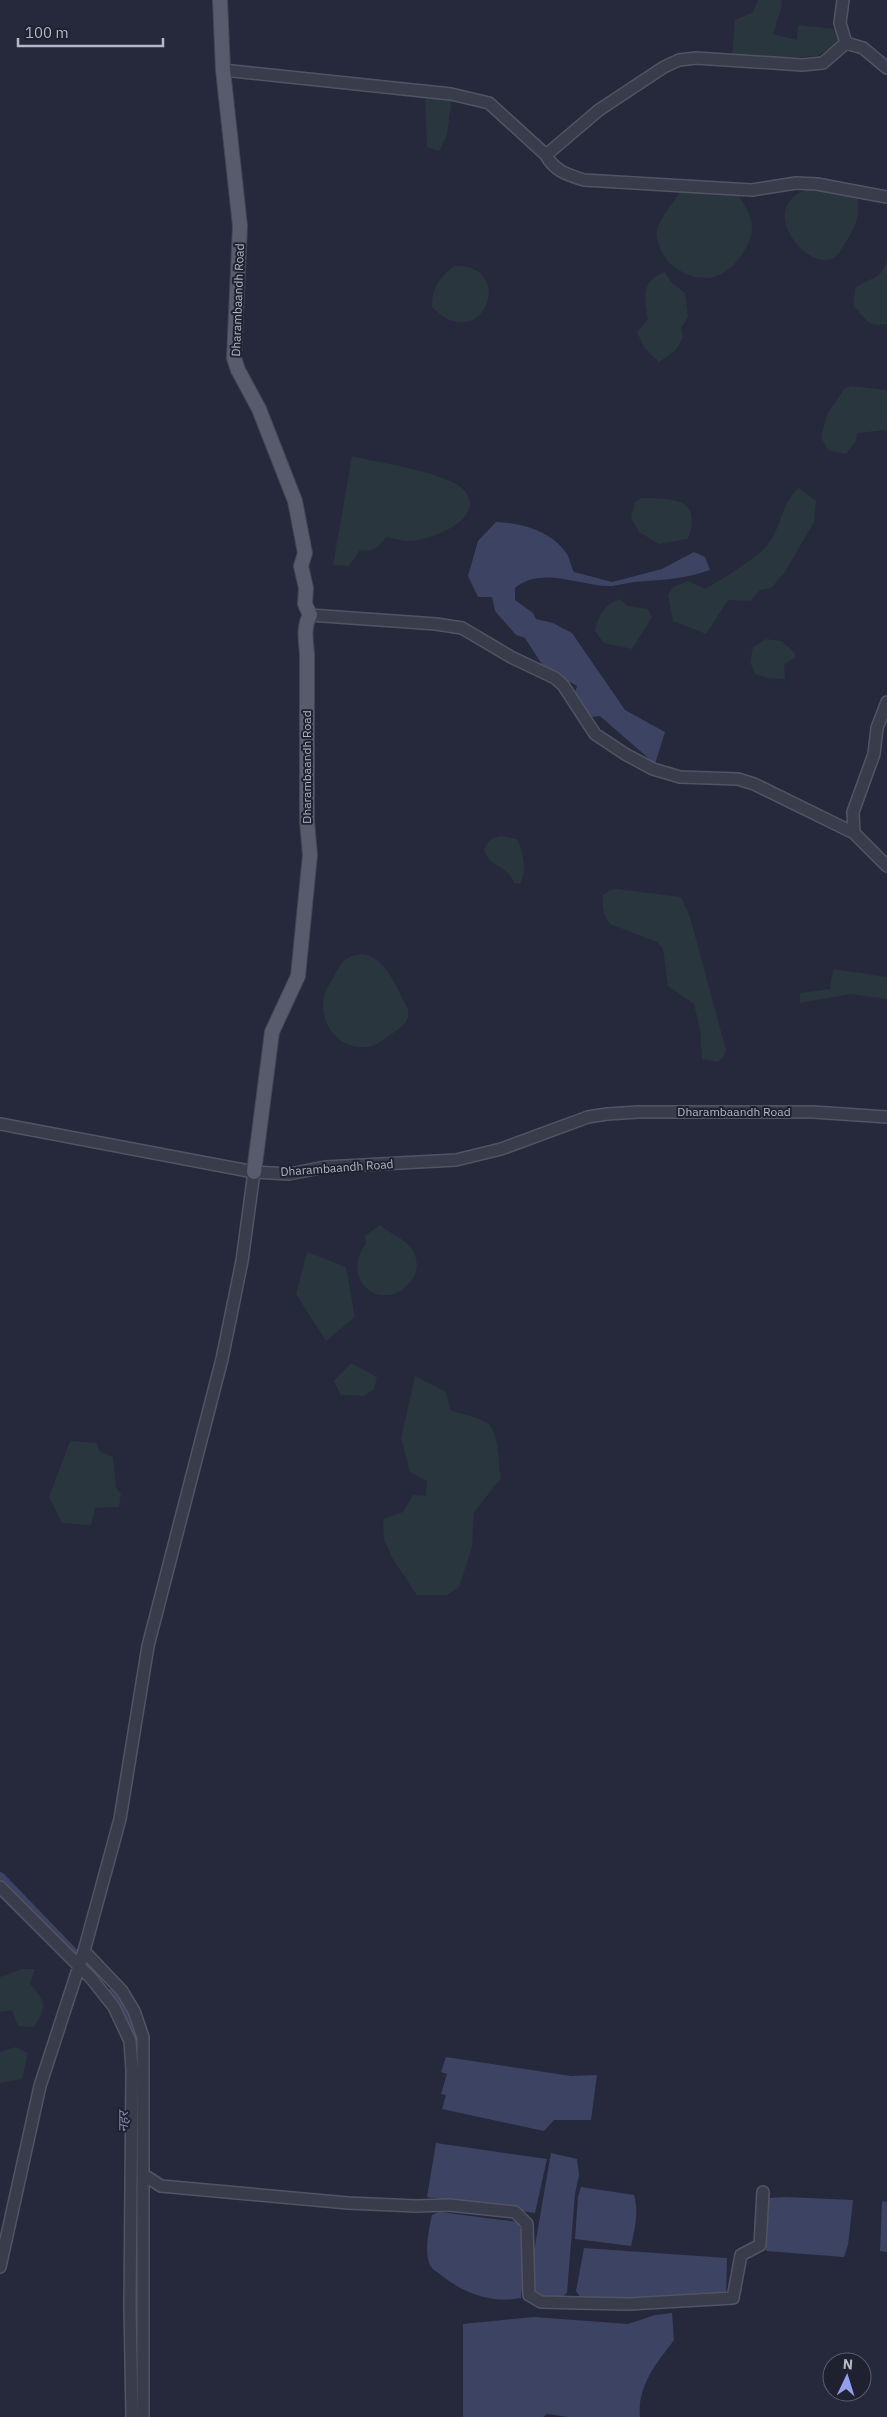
<svg xmlns="http://www.w3.org/2000/svg" width="887" height="2417" viewBox="0 0 887 2417" font-family="'IBM Plex Sans','Noto Sans Devanagari',sans-serif">
<style>
.green{fill:#29363d}
.water{fill:#3d4362}
.lines{fill:none;stroke-linecap:round;stroke-linejoin:round}
.canal{stroke:#3d4362;stroke-width:10}
.minor-casing{stroke:#525463;stroke-width:14}
.major-casing{stroke:#434554;stroke-width:16}
.minor{stroke:#393c4b;stroke-width:11}
.major{stroke:#585b6b;stroke-width:14}
.labels{text-anchor:middle;stroke-width:4;stroke-linejoin:round;paint-order:stroke}
.street-label{font-size:12px;fill:#b5b7c6;stroke:#1f2130}
.water-label{font-size:14px;font-style:italic;fill:#8087ab;stroke:#1f2130}
</style>
<rect width="100%" height="100%" fill="#26293b"/>
<path class="green" d="M758,0H781L782,6L773,34L797,40L798,25L836,29L839,43L817,56L768,59L732,57L735,20L753,12Z
M425,95L452,97L447,135L439,151L427,147Z
M812,188L857,197C861,212 856,226 847,240C842,248 837,260 826,260C798,262 757,202 812,188Z
M681,191L737,192C743,203 752,215 752,228C752,245 734,270 717,276C697,283 670,270 662,252C659,246 655,237 657,230C661,216 673,203 681,191Z
M887,255V324C865,327 868,319 853,306L855,288C873,275 884,281 887,255Z
M454,266C519,263 482,359 432,307C431,289 440,277 454,266Z
M665,272L671,282L685,293L688,317L681,328L683,338L675,351L659,362L644,348L637,332L648,319C644,296 641,281 665,272Z
M852,386L887,390V430L857,433L856,441L846,454L829,451L821,438L827,414L845,388Z
M352,456C375,462 450,473 464,490C489,519 429,541 409,541C401,541 393,538 386,537C378,548 374,552 360,550L349,566L333,565Z
M799,488L816,501L814,522L785,572L771,588L760,590L750,601L728,600L706,634L673,621L668,595L673,587L688,581L705,589C720,580 759,557 768,544C782,527 781,502 799,488Z
M641,498C673,498 703,498 688,539L659,544L639,532L631,518L635,502Z
M620,599L627,606L648,609L652,617L632,649L604,643L595,631C598,615 605,604 620,599Z
M766,639L781,641L795,653V658L784,664L785,679L768,678L755,674L750,662L753,647Z
M501,836L517,839C523,853 528,870 520,884L514,883C507,864 490,868 484,850C487,841 492,838 501,836Z
M617,889L681,897L690,917L726,1050L723,1058L717,1062L702,1059L700,1029L694,1004L668,986L664,955L662,947L657,942L610,924C603,914 602,907 603,895L610,890Z
M362,954C386,956 397,990 408,1009C410,1024 401,1027 390,1035C383,1040 376,1046 367,1047C337,1050 317,1021 325,993C327,987 331,982 334,976C342,961 344,957 362,954Z
M833,969L887,977V999L850,994L800,1003V993L830,989Z
M380,1225C389,1233 404,1238 411,1248C418,1257 419,1270 412,1280C384,1317 338,1280 366,1244L365,1236Z
M307,1252L346,1267L355,1317L326,1341L296,1294Z
M351,1363L377,1377L374,1389L364,1396L341,1395L334,1381Z
M415,1376L446,1392L450,1410C461,1414 477,1417 487,1423C499,1430 498,1463 501,1478L474,1512L472,1547L459,1587L447,1595H417L393,1559L384,1540L383,1519L403,1512L413,1495L426,1496L427,1481L410,1472L401,1438Z
M70,1441L96,1443L100,1452L113,1457L116,1488L121,1494L119,1507L95,1508L91,1525L62,1523L49,1497Z
M22,1969H35L30,1984C46,2002 47,2007 34,2027L18,2026L12,2010L0,2012V1977Z
M16,2047L28,2053L22,2079L0,2083V2052Z"/>
<path class="water" d="M496,522C522,523 552,531 567,554C570,559 571,567 574,572L612,582L662,569L694,552L705,557L710,570C685,579 660,580 634,582C627,583 619,585 612,586C581,587 542,565 515,588V600L533,613L536,619L553,623L572,633L625,710L665,732L655,764L600,716L592,717L575,692L577,686L543,666L525,638L516,635L495,611L492,597H478L468,576L478,541Z
M446,2057L571,2076L597,2075L591,2120H554L544,2131L442,2109L446,2095L441,2094L447,2074L441,2072Z
M436,2143L547,2159L535,2213L427,2197Z
M551,2153L577,2159L579,2175L575,2194L567,2293C558,2301 546,2298 535,2297L533,2257Z
M581,2187L634,2195C639,2211 635,2229 631,2246L575,2239L578,2197Z
M786,2197L853,2200L848,2245L844,2257L766,2251L769,2198Z
M882,2201L887,2202V2252L880,2251Z
M439,2212L517,2222C529,2238 523,2278 521,2298C492,2304 463,2293 441,2275C437,2272 432,2269 430,2265C424,2252 429,2228 432,2215Z
M584,2248L727,2258L726,2298L583,2301L576,2291Z
M672,2313L674,2340C656,2364 637,2386 640,2417H568L547,2414L543,2417H463V2324L534,2317L628,2324L655,2315Z"/>
<g class="lines">
<path class="canal" d="M0,1877L83,1963
M111,1994L128,2016L132,2041"/>
<defs>
<path id="minor" d="M843,0L840,23L846,43
M223,70L451,94L489,103L546,155L599,110L664,67L679,60L696,58L802,65L823,63L846,43L863,48L887,68
M546,155C554,171 568,175 584,180L752,190L796,183L817,184L887,197
M310,615L436,624L462,628L511,657L555,678L563,685L595,734L625,754L653,769L680,777L738,779L754,784L854,833L887,866
M854,833L853,812L874,754L877,728L887,702
M0,1124L254,1172L289,1174L325,1167L456,1160L501,1149L588,1117L607,1114L638,1112H813L887,1117
M0,1887L91,1978L114,2007L130,2041L132,2070L130,2306L132,2417
M84,1951L122,1991L134,2011L143,2037V2417
M144,2175L161,2186L348,2203L416,2206L449,2205L515,2212L527,2224L529,2295L541,2302L578,2303L629,2304L733,2298L741,2255L760,2245L763,2192
M0,2267L40,2086L84,1951L120,1819L148,1646L222,1359L242,1261L254,1172"/>
<path id="major" d="M220,0L223,70L240,226L234,358L238,370L259,409L295,501L305,553L301,566L306,588L305,604L310,615C303,627 306,641 307,654V821L310,855L298,976L272,1032L254,1172"/>
</defs>
<use href="#minor" class="minor-casing"/>
<use href="#major" class="major-casing"/>
<use href="#minor" class="minor"/>
<use href="#major" class="major"/>
</g>
<g class="labels">
<g class="street-label">
<text transform="translate(238 300) rotate(-88)" y="4">Dharambaandh Road</text>
<text transform="translate(307 767) rotate(-90)" y="4">Dharambaandh Road</text>
<text x="734" y="1116">Dharambaandh Road</text>
<text transform="translate(337 1168) rotate(-4)" y="4">Dharambaandh Road</text>
</g>
<g class="water-label">
<text transform="translate(123 2122) rotate(-90)" y="5">नहर</text>
</g>
</g>
<g transform="translate(847 2377) rotate(4)"><circle r="24" fill="#1f2130" stroke="#5b5d6c"/>
<path d="M0-4L9 19L0 12L-9 19Z" fill="#939fed"/>
<text y="-8" font-size="14" font-weight="bold" text-anchor="middle" fill="#b5b7c6">N</text>
</g>
<path d="M18 38v8h145v-8" fill="none" stroke="#b5b7c6" stroke-width="2.5"/>
<text x="25" y="38" font-size="15" fill="#b5b7c6" stroke="#1f2130" stroke-width="4" paint-order="stroke">100 m</text>
</svg>
